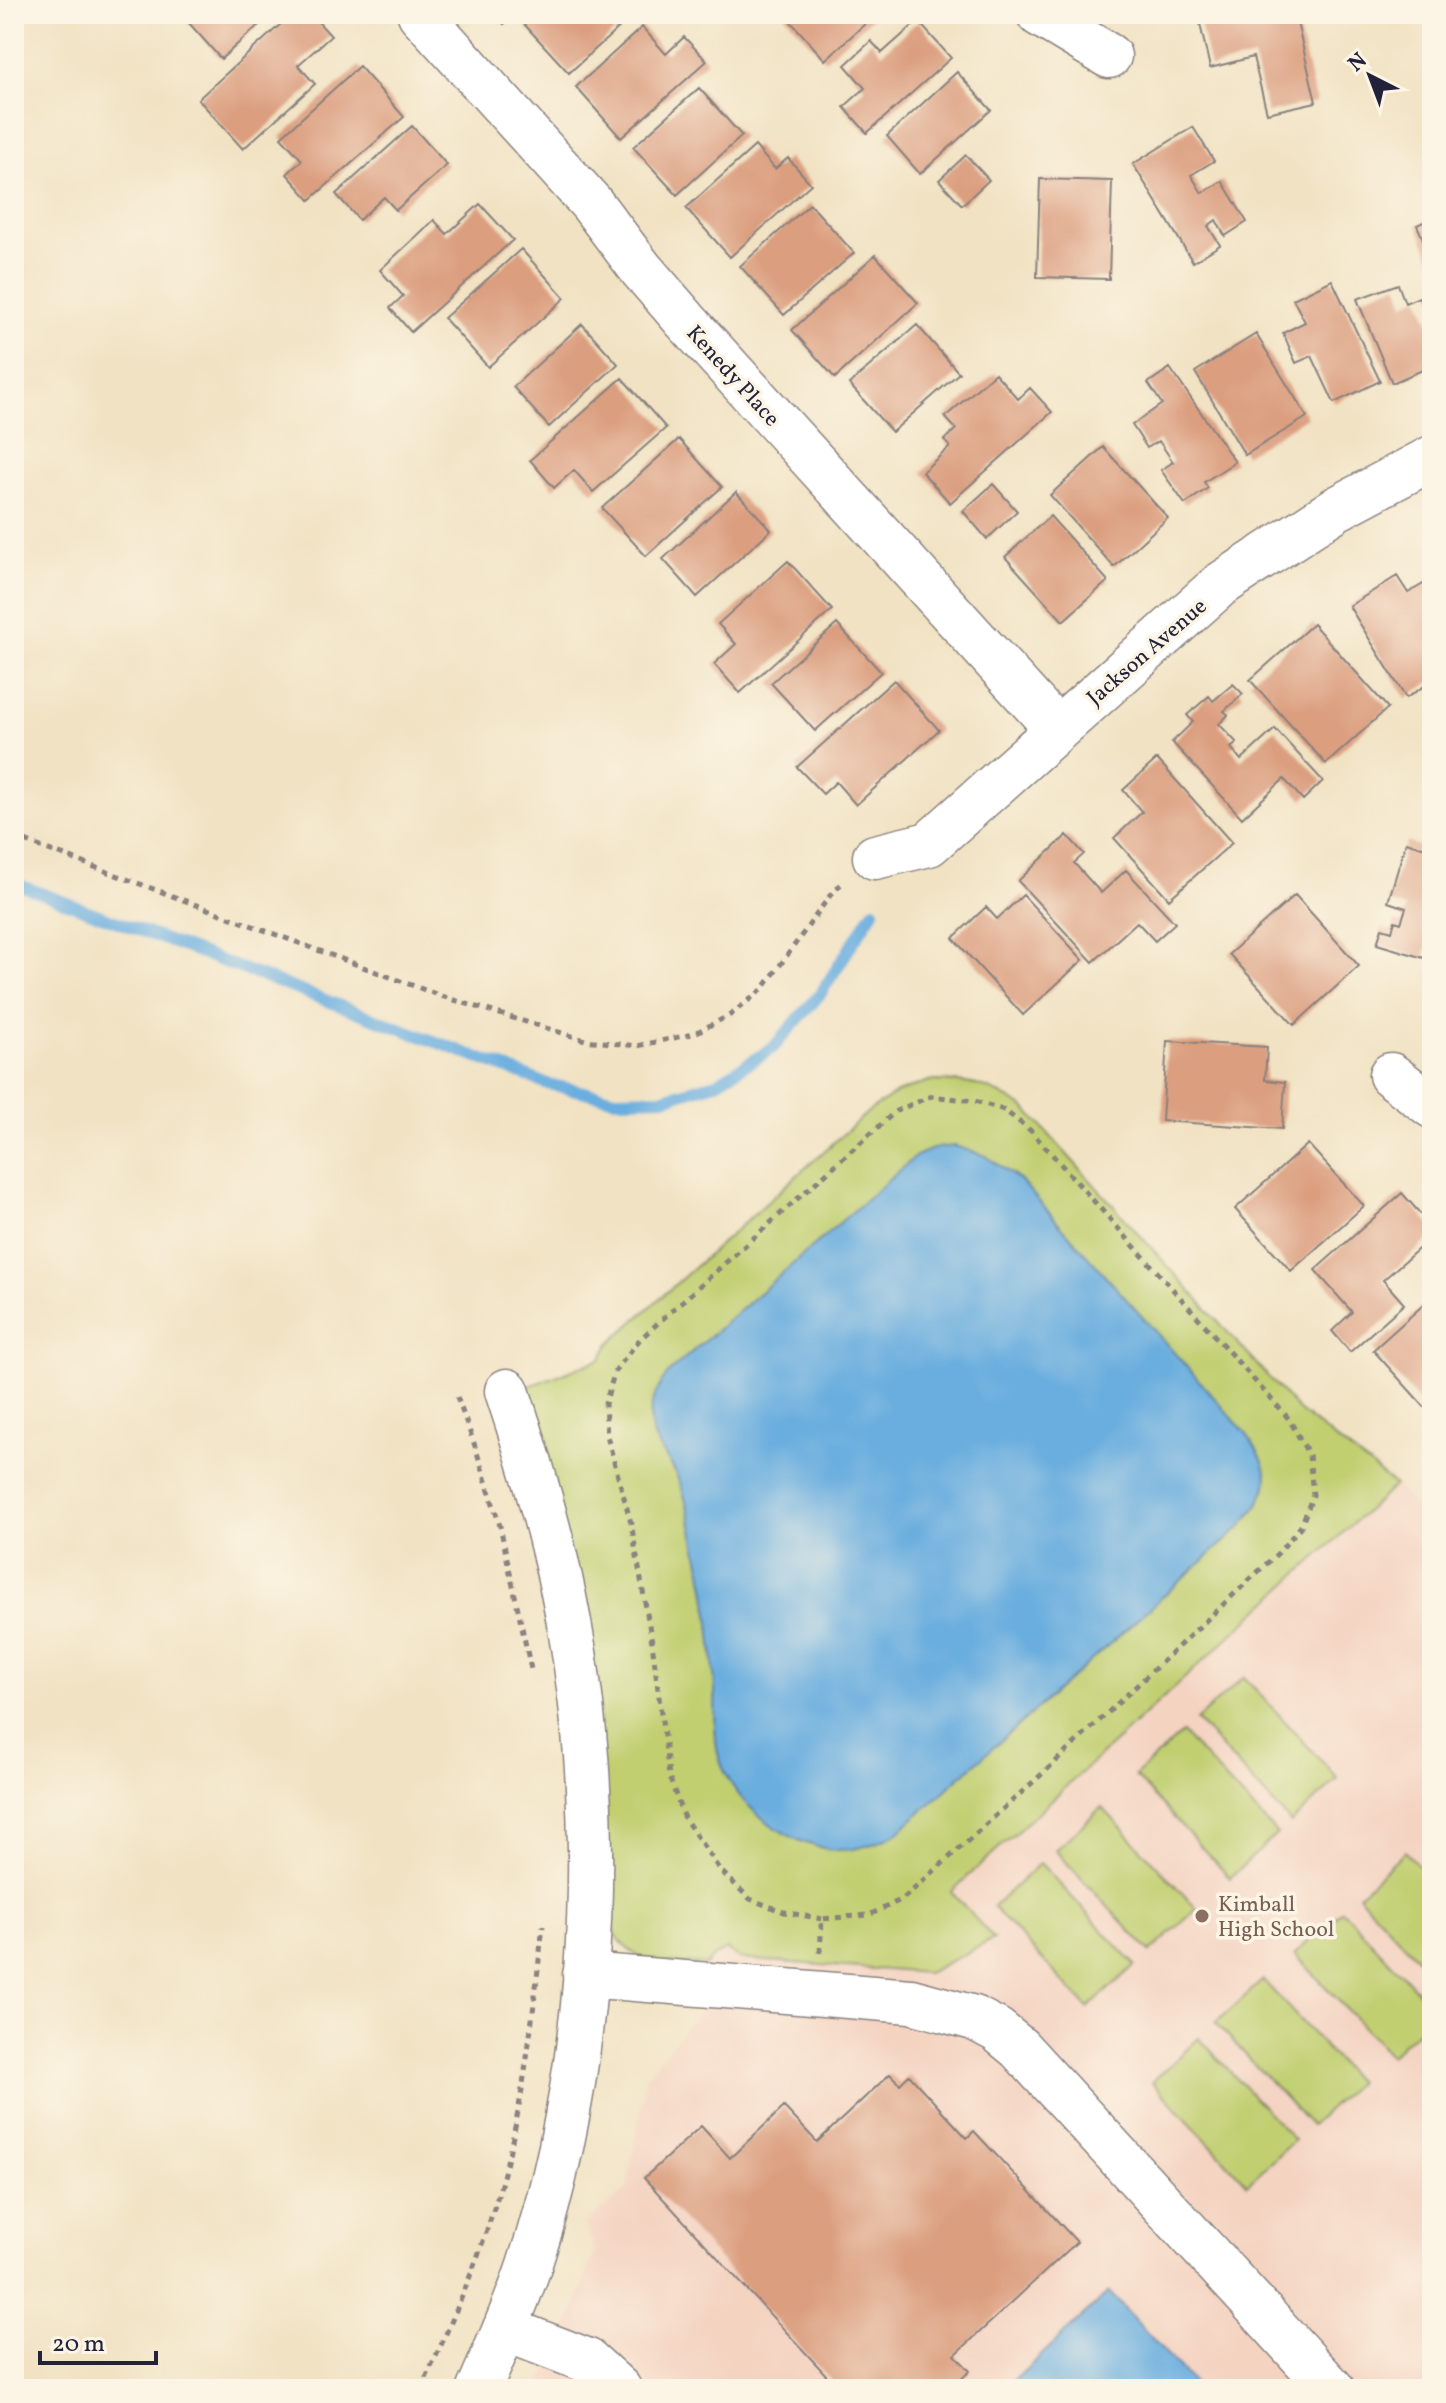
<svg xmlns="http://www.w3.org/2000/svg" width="1446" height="2403" viewBox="0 0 1446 2403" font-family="Vollkorn,serif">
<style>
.built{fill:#f4d3c1}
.green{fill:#c1cf71;stroke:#727856;stroke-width:2}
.water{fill:#6aaedf;stroke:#46688d;stroke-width:2}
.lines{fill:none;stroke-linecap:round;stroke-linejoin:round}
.stream{stroke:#6aaedf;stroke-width:12}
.building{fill:#db9e7f}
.minor-casing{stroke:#8a827f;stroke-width:47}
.path{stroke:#8a827f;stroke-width:5;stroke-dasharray:6 6;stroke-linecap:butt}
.minor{stroke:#fff;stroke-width:44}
.education-dot{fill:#8d6e63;stroke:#fcf5e5;stroke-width:3}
.labels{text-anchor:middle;stroke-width:7;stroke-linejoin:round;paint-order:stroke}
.street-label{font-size:22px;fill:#22223b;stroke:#fcf5e5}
.education-label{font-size:22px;fill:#785e54;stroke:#fcf5e5;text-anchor:start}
</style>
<rect width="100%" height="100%" fill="#fcf5e5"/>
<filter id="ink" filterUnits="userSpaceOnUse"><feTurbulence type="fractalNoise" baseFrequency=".0125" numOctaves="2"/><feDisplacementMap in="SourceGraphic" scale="16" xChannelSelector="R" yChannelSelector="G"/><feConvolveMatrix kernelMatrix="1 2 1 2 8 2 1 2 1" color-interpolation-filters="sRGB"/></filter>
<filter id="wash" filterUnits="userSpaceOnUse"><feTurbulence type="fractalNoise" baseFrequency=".006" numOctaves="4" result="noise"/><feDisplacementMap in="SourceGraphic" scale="32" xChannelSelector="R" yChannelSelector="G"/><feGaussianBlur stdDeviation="1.8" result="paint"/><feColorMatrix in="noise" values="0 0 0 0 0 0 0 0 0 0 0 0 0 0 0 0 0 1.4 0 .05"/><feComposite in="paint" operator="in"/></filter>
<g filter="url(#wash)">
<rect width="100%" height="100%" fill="#f1e2c3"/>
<path class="built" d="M1395,1485L1432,1525V2389H539L578,2301L595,2252L585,2224L627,2189L646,2077L703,2006L706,1965L712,1958L728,1949L739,1959L926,1973L993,1940L951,1893Z"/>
<path class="green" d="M929,1081C972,1081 989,1085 1025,1108L1298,1410L1395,1485L951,1892L994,1939L927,1973L739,1959L727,1949L712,1958L706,1965C667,1961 627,1969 612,1924L527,1387L601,1359L610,1343L869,1111L897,1093Z
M1244,1677L1338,1779L1291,1823L1196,1720Z
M1182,1733L1277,1834L1230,1878L1135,1776Z
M1102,1807L1197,1909L1150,1952L1055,1850Z
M1405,1851L1432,1881V1974L1358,1895Z
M1040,1863L1135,1965L1088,2008L993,1907Z
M1342,1910L1432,2007V2017L1390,2056L1295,1954Z
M1263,1980L1357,2082L1311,2126L1216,2023Z
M1199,2038L1294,2140L1247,2184L1152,2082Z"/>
<path class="water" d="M955,1146L986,1156L1021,1181L1246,1433C1277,1478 1272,1488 1240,1528L895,1835C876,1843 857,1851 837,1850C788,1846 733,1805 719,1757C713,1738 716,1711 715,1690C713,1649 709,1598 699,1558C693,1531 688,1501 677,1476C671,1461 658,1449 653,1434C645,1411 656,1389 669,1372L916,1156L935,1148Z
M1109,2292L1199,2389H1005Z"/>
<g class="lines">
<path class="stream" d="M14,883L548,1084L616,1099L664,1098L716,1083L773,1048L821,993L874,910"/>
</g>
<g id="blocks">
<path class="building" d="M181,14H271L221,59Z
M292,14H311L331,36L298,65L315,84L243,149L198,99Z
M495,14H515L504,24Z
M536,14H634L569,73L524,24Z
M784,14H876L825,60Z
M1203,14H1295L1316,102L1267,113L1253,57L1210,68L1198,15Z
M918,21L951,58L867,133L844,107L865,88L845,65L871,41L882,53Z
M642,27L666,54L684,37L707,61L621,138L576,87Z
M359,66L404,117L310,200L287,174L302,160L281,137Z
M957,72L991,110L920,174L887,136Z
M699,88L742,136L677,195L633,147Z
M412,126L447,165L396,210L384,197L359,220L336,194Z
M1193,127L1214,161L1191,175L1202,193L1222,181L1247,222L1225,236L1216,220L1208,226L1220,245L1193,262L1133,164Z
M755,146L775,169L788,158L811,184L730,257L686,208Z
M966,155L989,180L962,205L939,180Z
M1040,179L1112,181L1109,279L1037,277Z
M480,204L513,240L411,332L390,308L403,296L380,270L434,220L447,234Z
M810,204L854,253L784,315L740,266Z
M1432,218V260L1417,225Z
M521,249L565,298L488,367L444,318Z
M875,255L918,303L835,378L792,330Z
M1332,280L1380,381L1334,403L1312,356L1296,363L1283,333L1305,322L1293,299Z
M1398,284L1405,303L1419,297L1432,328V366L1392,383L1357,299Z
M582,324L618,364L549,427L513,387Z
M917,325L959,373L892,432L849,384Z
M1256,334L1307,417L1245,455L1195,372Z
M1170,368L1235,462L1204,482L1208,488L1185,504L1161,470L1173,462L1159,441L1147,448L1132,425L1162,404L1148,383Z
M995,373L1018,399L1030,388L1052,412L950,503L922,472L950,447L944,440L956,429L945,417Z
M622,378L666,428L593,492L574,470L554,488L530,460Z
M679,439L722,487L646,556L602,508Z
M1103,447L1168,518L1114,567L1050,495Z
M993,484L1017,511L987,539L963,511Z
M736,492L771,530L697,597L663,559Z
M1050,516L1108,581L1063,621L1005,557Z
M788,561L832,610L740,693L714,664L736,644L718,624Z
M1397,576L1408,593L1430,580L1432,583V681L1406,698L1349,606Z
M837,624L881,672L815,731L771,683Z
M1313,624L1388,708L1326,764L1250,680Z
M894,680L939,730L856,805L836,782L823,794L797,767Z
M1233,684L1243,694L1224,711L1228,715L1219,724L1237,743L1231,748L1241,760L1275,729L1323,781L1303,800L1284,779L1242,818L1172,742L1193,722L1187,715L1209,696L1213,701Z
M1157,759L1232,843L1169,899L1114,838L1142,812L1123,790Z
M1067,835L1084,854L1074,863L1101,893L1126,870L1175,923L1155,941L1137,922L1093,962L1018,881Z
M1406,842L1432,850V938L1430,937L1424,958L1377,944L1382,928L1392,931L1395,921L1401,923L1406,908L1388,902Z
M1023,895L1083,960L1023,1015L953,938L986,907L997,919Z
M1295,895L1359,966L1294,1025L1229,954Z
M1167,1041L1267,1047L1265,1080L1285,1082L1282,1129L1162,1121Z
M1308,1144L1364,1206L1291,1271L1235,1209Z
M1402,1193L1432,1227V1237L1383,1280L1404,1304L1350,1352L1332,1331L1352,1312L1315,1270Z
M1432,1297V1409L1429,1412L1373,1350Z
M890,2074L900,2084L909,2075L967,2138L974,2131L1077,2242L955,2355L970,2371L959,2381L966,2389H839L644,2178L701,2126L730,2158L784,2107L817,2142Z"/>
</g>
</g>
<g filter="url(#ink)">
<use href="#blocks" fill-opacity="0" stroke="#8a827f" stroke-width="2"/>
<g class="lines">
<defs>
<path id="minor" d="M420,14L591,203L641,269L686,321L1057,729
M1039,14L1109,56
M875,857L929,844L1220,585L1336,509L1432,458
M1391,1075L1432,1106
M585,1975L911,2001L974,2018L997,2030L1019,2048L1332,2389
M505,2329L588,2361L619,2389
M479,2389C497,2348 515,2308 529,2266C590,2080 604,1866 577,1673C564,1576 538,1483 507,1391"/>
</defs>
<use href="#minor" class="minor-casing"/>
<path class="path" d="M14,837L441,996L585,1040L637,1046L693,1034L730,1015L763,989L834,890L843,883
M457,1397L475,1446L500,1526L532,1674
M820,1953L822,1919L869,1915L903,1899L1052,1765L1278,1553L1301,1526L1313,1495L1309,1455L1289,1419L1031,1131L1004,1110L975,1101L931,1096L896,1111L640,1339L615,1371L605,1404L607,1436L631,1523L652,1642L669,1776L683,1816L719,1869L750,1899L784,1912L822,1919
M421,2389C453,2320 485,2247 504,2173C526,2092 533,2009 543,1926"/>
<use href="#minor" class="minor"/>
</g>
</g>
<circle class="education-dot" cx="1202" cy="1916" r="8"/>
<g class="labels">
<g class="street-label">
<text transform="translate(734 375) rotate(48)" y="8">Kenedy Place</text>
<text transform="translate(1146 651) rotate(-41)" y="8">Jackson Avenue</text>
</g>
<g class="education-label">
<text x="1218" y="1911">Kimball<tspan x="1218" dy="25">High School</tspan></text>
</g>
</g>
<rect width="1446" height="2403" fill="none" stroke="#fcf5e5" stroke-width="48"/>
<g transform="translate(1370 76) rotate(318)" stroke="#fcf5e5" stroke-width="6" paint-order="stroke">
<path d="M0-6L14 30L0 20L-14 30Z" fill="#22223b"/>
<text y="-12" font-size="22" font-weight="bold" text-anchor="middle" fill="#22223b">N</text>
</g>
<path d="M40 2351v12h116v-12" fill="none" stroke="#22223b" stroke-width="4"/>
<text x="52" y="2351" font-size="24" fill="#22223b" stroke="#fcf5e5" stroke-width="6" paint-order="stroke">20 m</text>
</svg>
